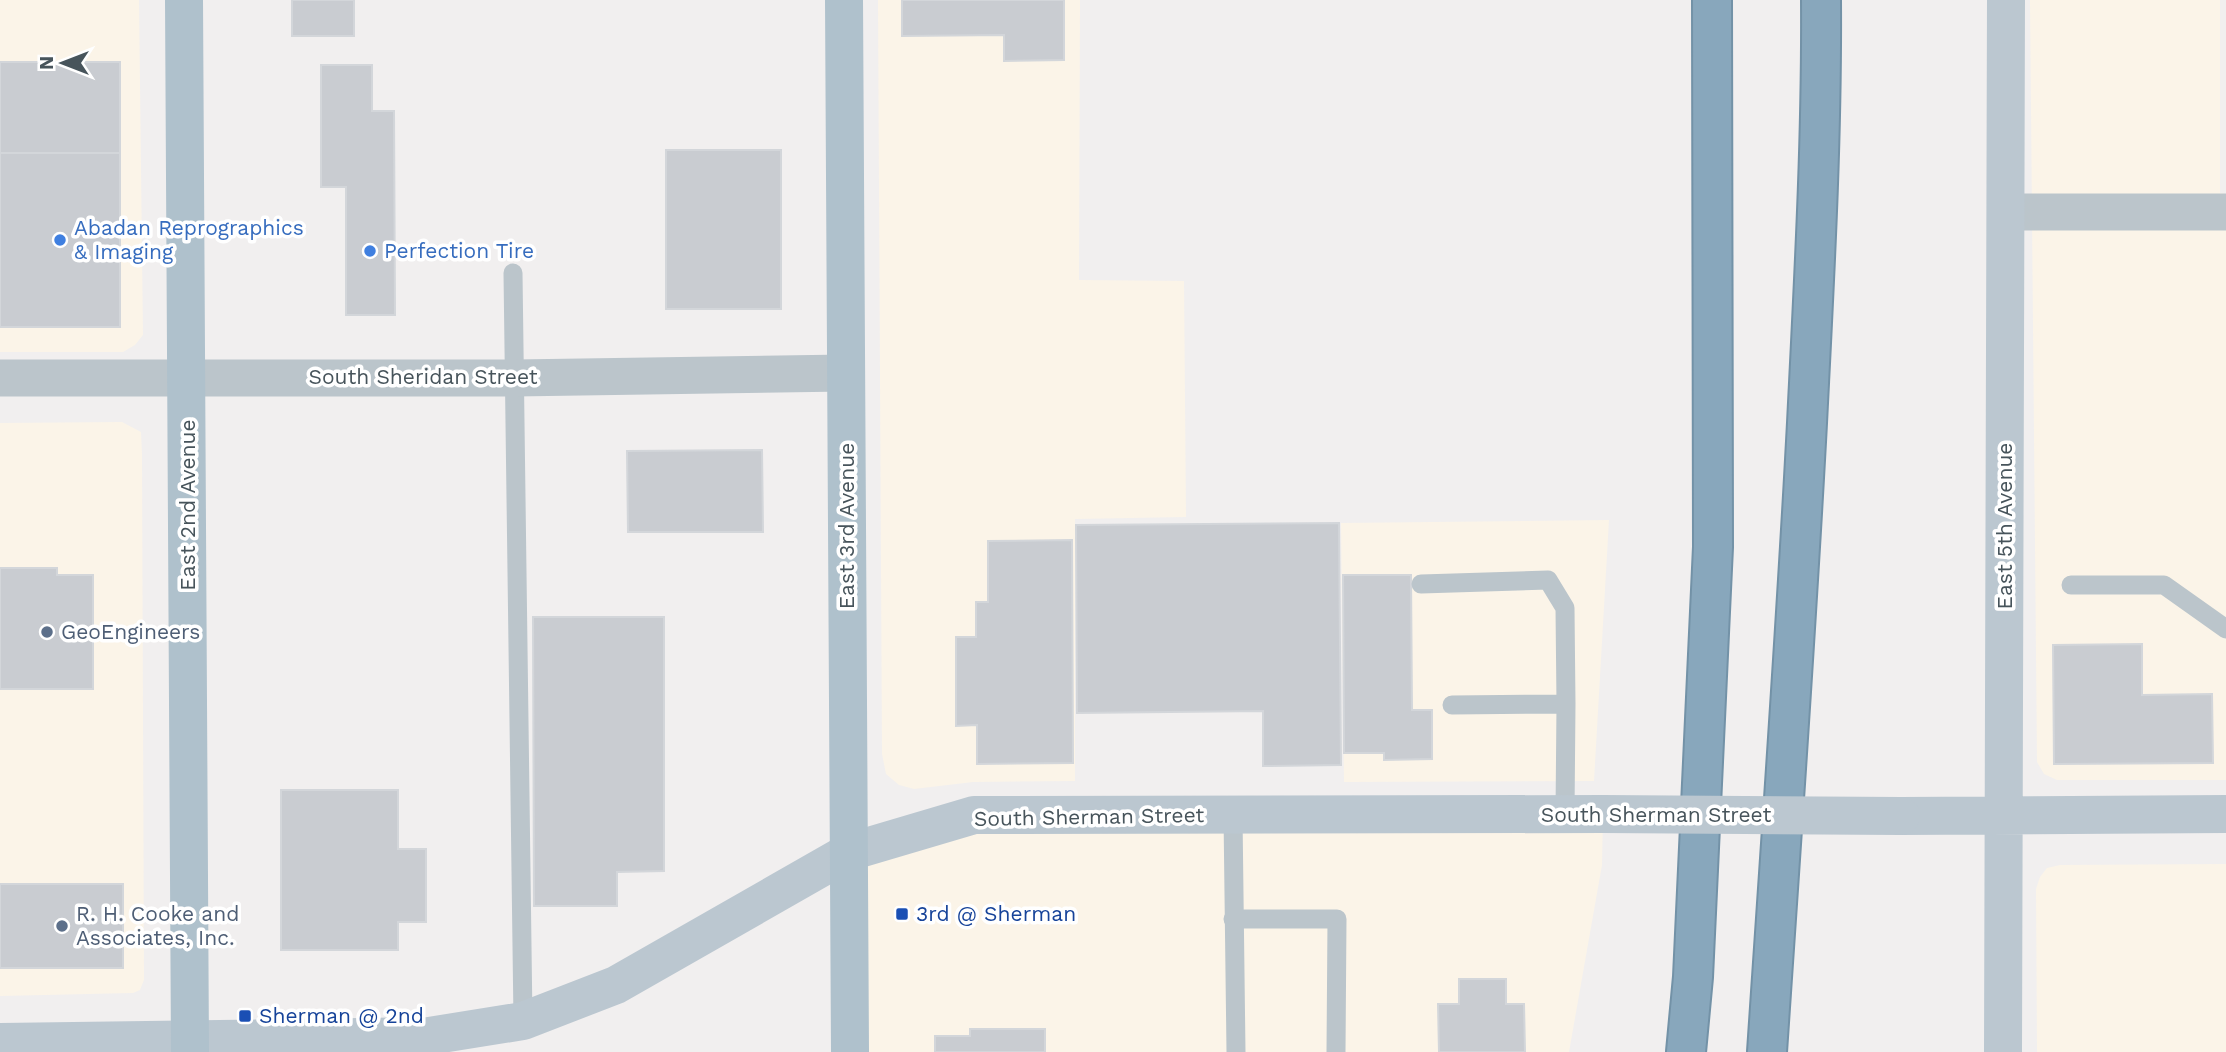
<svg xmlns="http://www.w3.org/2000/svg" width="2226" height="1052" viewBox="0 0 2226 1052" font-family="'Work Sans',sans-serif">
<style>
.commercial{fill:#fbf4e8}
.building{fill:#c9ccd1;stroke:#d3d6da;stroke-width:2}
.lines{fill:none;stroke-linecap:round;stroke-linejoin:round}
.highway-casing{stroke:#7392a7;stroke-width:42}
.lane{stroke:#bbc5cb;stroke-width:19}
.street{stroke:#bbc5cb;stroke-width:37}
.secondary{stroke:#bbc7d0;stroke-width:38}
.primary{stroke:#afc1cc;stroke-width:38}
.highway{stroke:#88a7bc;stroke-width:38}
.secondary-bridge{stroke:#bbc7d0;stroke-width:38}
.shop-dot{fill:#3f7fe0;stroke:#fff;stroke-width:2.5}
.service-dot{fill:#5c6f8a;stroke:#fff;stroke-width:2.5}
.transit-dot{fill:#1a4fb4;stroke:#fff;stroke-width:2.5}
.labels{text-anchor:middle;stroke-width:7;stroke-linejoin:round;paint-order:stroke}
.shop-label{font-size:21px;fill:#366cbe;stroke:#fff;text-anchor:start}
.street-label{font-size:21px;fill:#47545b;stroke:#fff}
.service-label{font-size:21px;fill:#4e5e75;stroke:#fff;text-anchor:start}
.transit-label{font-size:21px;fill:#164399;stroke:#fff;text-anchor:start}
</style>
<rect width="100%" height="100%" fill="#f1efef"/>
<path class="commercial" d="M0,0H139L143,335L135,345L123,352H0Z
M878,0H1080L1079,280L1184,281L1186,517L1075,519V781L973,782L914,789L899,785L886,774L882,754Z
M2030,0H2220V193L2226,194V780H2057L2044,774L2037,762Z
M122,422L141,432L142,454L144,980L140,990L133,993L0,996V423Z
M1609,520L1594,781L1344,782L1341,523Z
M1603,814L1602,865L1569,1052H850L849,852L974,815Z
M2226,864V1052H2037L2036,889L2040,877L2047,868L2060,865Z"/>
<path class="building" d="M292,0H354V36H292Z
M902,0H1064V60L1004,61V35L902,36Z
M0,62H120V153H0Z
M321,65H372V111H394L395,315H346V187H321Z
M666,150H781V309H666Z
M0,153H120V327H0Z
M762,450L763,532H628L627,451Z
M1339,523L1341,765L1263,766V711L1077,713L1076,525Z
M1072,540L1073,763L977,764V725L956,726V637H976V602H988V541Z
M0,568H57V575H93V689H0Z
M1343,575H1411L1412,710H1432V759L1384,760V753H1344Z
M533,617H664V871L617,872V906H534Z
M2142,644V695L2212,694L2213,763L2054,764L2053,645Z
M281,790H398V849H426V922H398V950H281Z
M0,884H123V968H0Z
M1459,979H1506V1004H1524L1525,1052H1439L1438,1004H1459Z
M970,1029H1045V1052H935V1036H970Z"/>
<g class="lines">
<defs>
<path id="highway" d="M1686,1052L1693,977L1713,547L1712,0
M1767,1052C1781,842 1796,633 1807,423C1814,282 1822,141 1821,0"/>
</defs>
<use href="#highway" class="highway-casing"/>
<path class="lane" d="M513,273L523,1021
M1421,584L1548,580L1565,608L1566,704
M2071,585H2164L2226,629
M1452,705L1566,704L1565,814
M1233,815L1236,1052
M1233,919H1337L1336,1052"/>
<path class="street" d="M2007,212H2226
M0,378H515L846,373"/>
<path class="secondary" d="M1901,816L2226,814
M0,1042L429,1036L523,1021L616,985L849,852L974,815L1603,814
M2003,1052L2006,0"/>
<path class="primary" d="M184,0L190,1052
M844,0L850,1052"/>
<use href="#highway" class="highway"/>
<path class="secondary-bridge" d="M1603,814L1901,816"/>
</g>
<g class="shop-dot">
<circle cx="60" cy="240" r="7"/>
<circle cx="370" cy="251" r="7"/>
</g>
<g class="service-dot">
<circle cx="47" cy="632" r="7"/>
<circle cx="62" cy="926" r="7"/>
</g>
<g class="transit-dot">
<rect x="895" y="907" width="14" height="14" rx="3.5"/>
<rect x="238" y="1009" width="14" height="14" rx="3.5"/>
</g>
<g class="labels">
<g class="shop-label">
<text x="74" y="235">Abadan Reprographics<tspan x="74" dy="24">&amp; Imaging</tspan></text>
<text x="384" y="258">Perfection Tire</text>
</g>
<g class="street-label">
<text x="423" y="384">South Sheridan Street</text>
<text transform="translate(188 505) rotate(-90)" y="7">East 2nd Avenue</text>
<text transform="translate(847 526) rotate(-90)" y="7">East 3rd Avenue</text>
<text transform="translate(2005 526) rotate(-90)" y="7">East 5th Avenue</text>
<text x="1656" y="822">South Sherman Street</text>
<text transform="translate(1089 817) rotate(-1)" y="7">South Sherman Street</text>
</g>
<g class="service-label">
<text x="61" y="639">GeoEngineers</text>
<text x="76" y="921">R. H. Cooke and<tspan x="76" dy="24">Associates, Inc.</tspan></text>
</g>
<g class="transit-label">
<text x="916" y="921">3rd @ Sherman</text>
<text x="259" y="1023">Sherman @ 2nd</text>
</g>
</g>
<g transform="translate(63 63) rotate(270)" stroke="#ffffff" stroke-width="5" paint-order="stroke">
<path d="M0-5L12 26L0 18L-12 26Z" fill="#47545b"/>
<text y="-10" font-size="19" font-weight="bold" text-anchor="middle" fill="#47545b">N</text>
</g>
</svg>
